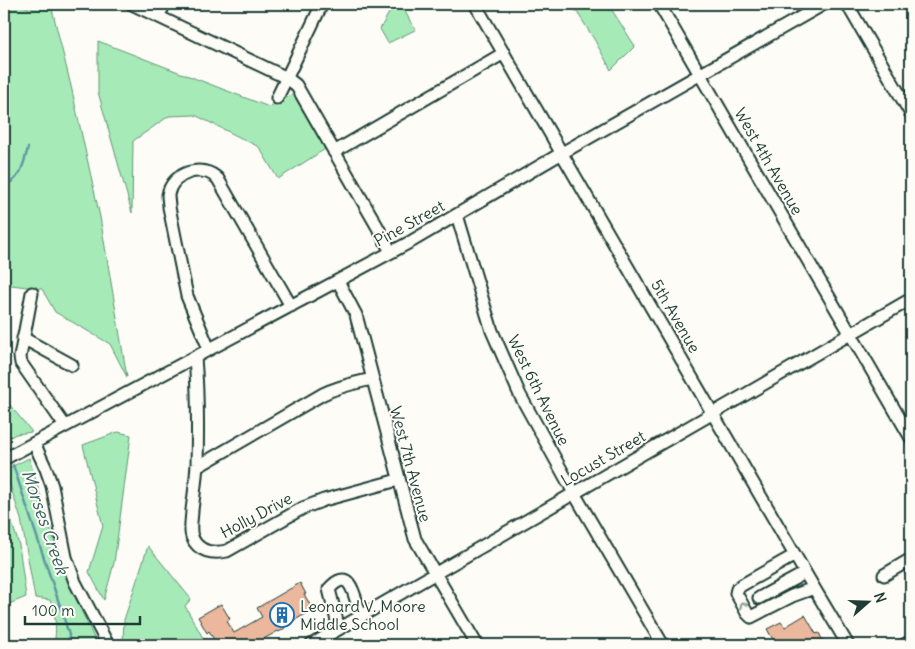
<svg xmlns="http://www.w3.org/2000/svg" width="915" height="649" viewBox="0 0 915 649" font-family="Delius,sans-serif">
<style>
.green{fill:#a6ebb7;stroke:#629476}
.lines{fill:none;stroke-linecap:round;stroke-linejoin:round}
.stream{stroke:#6097a3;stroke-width:2.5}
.building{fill:#ebb79d;stroke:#1f3d34}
.minor-casing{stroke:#1f3d34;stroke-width:15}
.minor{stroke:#fdfcf7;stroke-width:11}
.oneway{stroke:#8e9c96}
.labels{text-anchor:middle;stroke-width:4;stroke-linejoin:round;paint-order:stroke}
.street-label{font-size:16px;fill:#1f3d34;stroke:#fdfcf7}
.poi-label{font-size:16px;fill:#1f3d34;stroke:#fdfcf7;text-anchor:start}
.water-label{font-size:18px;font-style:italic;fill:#3a6262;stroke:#fdfcf7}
</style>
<rect width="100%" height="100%" fill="#fdfcf7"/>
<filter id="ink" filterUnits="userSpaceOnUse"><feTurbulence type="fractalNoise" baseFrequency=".02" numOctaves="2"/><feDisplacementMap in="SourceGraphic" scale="10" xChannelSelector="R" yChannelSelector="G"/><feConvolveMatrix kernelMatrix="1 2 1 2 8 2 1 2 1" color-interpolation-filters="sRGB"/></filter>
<g filter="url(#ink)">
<path class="green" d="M4,4H19L31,9L35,4H48L52,9L71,86L100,217L127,377L110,344L55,312L42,289L4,284Z
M394,4H401L415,30L388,43L380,29Z
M572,4H608L635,46L611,70L594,39Z
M98,41L269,107L295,93L330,146L278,179L259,147L195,115L169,116L133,141L132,213L98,92Z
M4,398L32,432L16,434L4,440Z
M118,432L131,435L114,563L104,600L89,572L103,526L83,445Z
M29,458L64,573L95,640L93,645H54C57,629 56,616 50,600L35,598L21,519L5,470Z
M4,498L19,545L26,597L4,606Z
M148,546L191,599L185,606L207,645H120L119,643L123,641L124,620Z"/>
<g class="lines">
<path class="stream" d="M4,185C21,181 24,162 28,148
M4,418L6,420L5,431L7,446
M13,465L63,615L69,635L68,645"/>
</g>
<path class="building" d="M911,568V584L904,572Z
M300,583L306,594H304L313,610L284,626L285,628L279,632L278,631L253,645H217L209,631L207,633L198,617L221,604L230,619L227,621L234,633L262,617L257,608Z
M805,615L816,634L819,633L825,645H776L767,629L781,622L785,627Z"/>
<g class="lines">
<defs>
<path id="minor" d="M132,4L287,78L296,85L377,226L391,252
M475,4L814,588L848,645
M659,4L911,438
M847,4L911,114
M158,16L165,4
M277,98L322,4
M334,152L504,53
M457,215L492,331L520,395L574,493L663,645
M338,281L356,315L415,539L477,645
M32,293L20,357L21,363L65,426
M23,338L72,365
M209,349L187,296L169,207C169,203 168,199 168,195C172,172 203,163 218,179L291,306
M195,357C198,394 198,428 197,464C196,480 194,495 192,510C192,519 189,528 192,537C198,552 213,554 227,551L303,508L324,500L398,480
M34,443L46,469L52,486L66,557L75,582L108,645
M4,459L412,241L562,153L824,4
M197,467L323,394C339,386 355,383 372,379
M795,555L742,585L737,589L736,593L747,613L751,617L792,596L814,588
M884,575L911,559
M759,598L805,573
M339,629L329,589C352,563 355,601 361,617
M311,645L911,299
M904,645L911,641"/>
</defs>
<use href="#minor" class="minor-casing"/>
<use href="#minor" class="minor"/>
</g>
<defs><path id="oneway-chevron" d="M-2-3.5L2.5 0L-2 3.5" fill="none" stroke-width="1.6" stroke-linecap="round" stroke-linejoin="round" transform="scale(1.25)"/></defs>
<use class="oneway" href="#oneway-chevron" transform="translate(743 605) rotate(-118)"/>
</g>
<defs>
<symbol id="building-ring" viewBox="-11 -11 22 22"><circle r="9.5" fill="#fdfcf7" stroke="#1f6fb2" stroke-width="1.5"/><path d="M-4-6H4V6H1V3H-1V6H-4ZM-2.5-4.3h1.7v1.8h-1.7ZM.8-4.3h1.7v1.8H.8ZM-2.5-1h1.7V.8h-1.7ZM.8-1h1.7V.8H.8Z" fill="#1f6fb2"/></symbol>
</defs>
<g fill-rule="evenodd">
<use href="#building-ring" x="268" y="601" width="28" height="28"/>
</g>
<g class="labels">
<g class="street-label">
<text transform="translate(769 161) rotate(60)" y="6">West 4th Avenue</text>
<text transform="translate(409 223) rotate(-29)" y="6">Pine Street</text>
<text transform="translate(676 316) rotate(60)" y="6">5th Avenue</text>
<text transform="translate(539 390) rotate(64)" y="6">West 6th Avenue</text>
<text transform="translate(603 458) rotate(-30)" y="6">Locust Street</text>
<text transform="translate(411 464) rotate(75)" y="6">West 7th Avenue</text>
<text transform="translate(256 515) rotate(-28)" y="6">Holly Drive</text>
</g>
<g class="poi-label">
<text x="300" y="612">Leonard V. Moore<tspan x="300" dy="18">Middle School</tspan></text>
</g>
<g class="water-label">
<text transform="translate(45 522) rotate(71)" y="6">Morses Creek</text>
</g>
</g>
<rect width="915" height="649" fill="none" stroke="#fdfcf7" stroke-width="20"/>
<rect x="10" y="10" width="895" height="629" fill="none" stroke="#1f3d34" stroke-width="2" filter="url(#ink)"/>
<g transform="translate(868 602) rotate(70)" stroke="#fdfcf7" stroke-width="4" paint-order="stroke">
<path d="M0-4L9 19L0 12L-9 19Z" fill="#1f3d34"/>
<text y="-8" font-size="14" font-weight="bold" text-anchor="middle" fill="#1f3d34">N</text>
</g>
<path d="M25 616v8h115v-8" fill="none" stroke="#1f3d34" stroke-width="2.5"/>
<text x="32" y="616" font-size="15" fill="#1f3d34" stroke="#fdfcf7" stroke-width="4" paint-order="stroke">100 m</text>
</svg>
